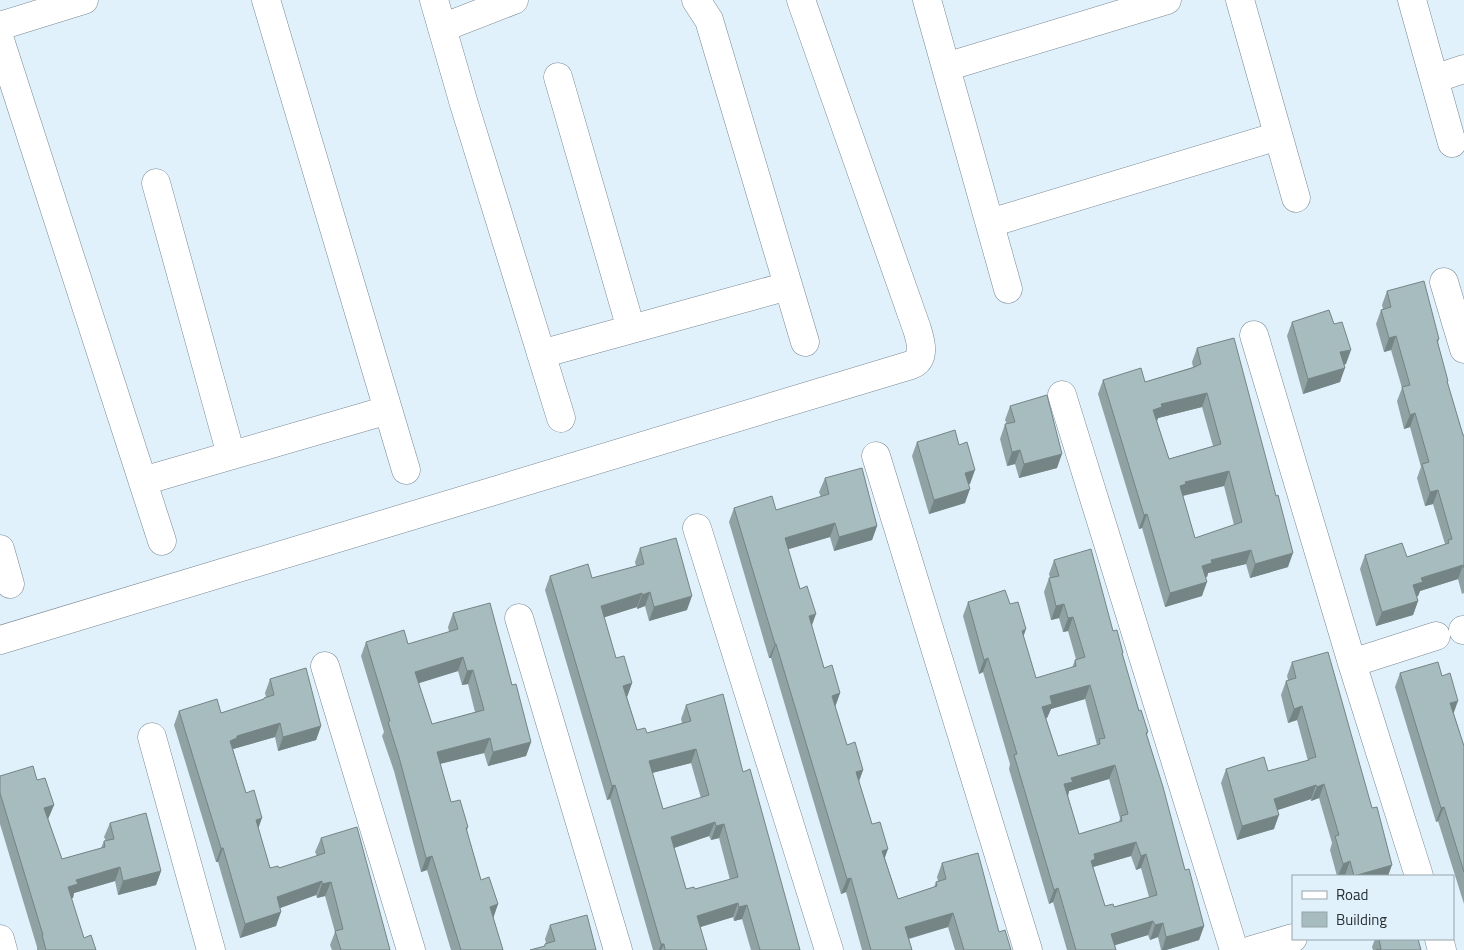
<svg xmlns="http://www.w3.org/2000/svg" width="1464" height="950" viewBox="0 0 1464 950" font-family="'Titillium Web',sans-serif">
<style>
.lines{fill:none;stroke-linecap:round;stroke-linejoin:round}
.street-casing{stroke:#798893;stroke-width:29}
.street{stroke:#fff;stroke-width:28}
.wall{fill:#90a2a3;fill-rule:evenodd}
.shaded-wall{fill:#758485}
.building{fill:#a7bcbe;stroke:#758485;fill-rule:evenodd}
</style>
<rect width="100%" height="100%" fill="#e0f1fc"/>
<g class="lines">
<defs>
<path id="street" d="M266,0L406,470
M434,0L464,104L561,418
M696,0L709,20L805,342
M927,0L1008,289
M1240,0L1296,198
M1412,0L1452,143
M0,26L84,0
M442,28L514,0
M0,40L162,541
M946,67L1167,0
M558,77L631,329
M1434,79L1464,69
M156,183L231,455
M990,223L1278,136
M1444,282L1464,349
M1254,335L1352,663L1419,876
M541,354L788,286
M1062,395L1234,950
M876,456L1028,950
M143,481L388,410
M697,528L829,950
M0,549L10,584
M519,618L618,950
M1463,630H1464
M0,640L911,365C926,359 921,342 917,329L801,0
M1352,663L1436,636
M325,666L411,950
M152,737L211,950
M0,939L3,950
M1439,939L1442,950
M1252,950L1293,938"/>
</defs>
<use href="#street" class="street-casing"/>
<use href="#street" class="street"/>
</g>
<path class="wall" d="M1387,291L1439,339L1438,343L1447,383L1463,435H1464V593L1462,594L1458,579L1420,591L1418,596L1416,597L1418,601L1413,615L1376,626L1360,569L1365,555L1407,557L1445,544L1433,504L1425,506L1417,478L1421,467L1410,427L1404,429L1397,401L1402,388L1391,350L1384,352L1376,324L1381,310L1383,309L1382,305Z
M1292,322L1346,364L1344,365L1340,382L1303,394L1287,336Z
M1197,348L1288,567L1250,578L1246,564L1208,573L1207,577H1205L1202,596L1165,607L1142,528L1139,529L1098,394L1103,380L1145,382L1193,367L1192,362ZM1202,407L1213,446L1169,459L1157,421L1158,418ZM1224,486L1234,525L1195,538L1183,496Z
M1010,406L1057,468L1019,478L1015,464L1007,466L1000,439L1005,424H1007L1005,420Z
M917,442L970,484H969L965,503L929,514L912,456Z
M825,478L877,526L872,540L834,551L830,537L788,549L824,668L840,693L835,707L847,745L863,770L859,781L872,824L885,858L898,899L934,887L936,882L938,881L937,877L942,863L999,932L1011,950H955L948,927L909,939L912,950H862L846,892L841,894L771,658H769L729,522L734,508L776,510L821,497L819,492Z
M640,548L687,610L649,621L645,606L637,609V607L604,617L616,658L632,683L627,697L637,730L647,733L682,723L681,719L686,705L743,772L800,950H751L742,919L734,921L733,917L700,927L707,950H653L610,799L607,800L545,590L550,576L592,578L636,566L635,562ZM691,763L701,798L663,809L652,773ZM709,836L711,840L719,838L730,880L695,889H686L674,848Z
M1054,560L1113,631L1122,655L1139,711L1148,732L1147,735L1185,870L1204,926L1199,940L1166,950H1161L1158,937L1150,940L1148,935L1115,945L1116,950H1067L1053,902L1049,904L1009,769L1010,764L983,672L979,674L963,616L968,602L1010,604L1023,636L1036,678L1072,668L1075,660L1076,659L1068,631L1063,632L1059,618L1051,620L1044,592L1049,578H1050L1049,574ZM1085,699L1097,745L1058,756L1046,718H1047L1051,709ZM1109,779L1120,818L1119,823L1079,834L1068,796L1069,791ZM1131,856L1136,870L1141,868L1149,897L1114,907L1105,906L1093,867Z
M453,613L512,685L531,742L526,756L488,766L484,753L440,764L451,802L468,827L467,831L481,880L498,904L493,917L503,950H451L427,870L421,872L394,771L382,736L384,732L361,656L366,642L408,644L449,632L448,627ZM458,671L462,685L468,684L475,712L432,724L418,683Z
M1292,662L1388,876H1345V875L1337,876L1330,850L1332,843L1319,798L1311,801V799L1277,810L1274,829L1237,840L1221,783L1226,769L1268,771L1308,761L1297,720L1288,723L1281,695L1286,681L1288,680L1287,676Z
M1400,673L1454,714L1464,746V904L1438,821L1436,822L1395,687Z
M270,679L321,726L316,740L278,751L275,737L233,749L246,793L258,829L270,868H279L317,856L315,852L321,838L390,950H332L330,945L335,932L325,896L317,898L316,895L280,908L276,926L240,938L218,862H216L174,725L179,711L221,713L264,699V698L266,697L265,693Z
M0,776L54,805L48,819L62,859L101,848L104,841H106L104,837L110,823L161,871L156,885L118,895L115,881L74,893L73,898L71,899L84,938L96,950H37V947L0,824Z
M550,925L596,950L544,947L545,944L546,943L545,939Z
M1375,939H1418L1421,950H1373L1372,947Z"/>
<path class="shaded-wall" d="M1396,336L1391,350L1384,352L1389,338Z
M1351,350L1346,364L1335,366L1340,352Z
M1345,368L1340,382L1303,394L1308,379Z
M1207,393L1202,407L1158,418L1157,421L1153,410L1161,404Z
M1415,413L1410,427L1404,429L1410,415Z
M1020,450L1015,464L1007,466L1012,452Z
M1062,454L1057,468L1019,478L1024,464Z
M975,470L970,484L960,487L965,473Z
M1229,471L1224,486L1181,496L1180,486L1185,482Z
M970,489L965,503L929,514L934,500Z
M1438,490L1433,504L1425,506L1430,492Z
M1147,514L1142,528L1139,529L1144,515Z
M835,523L830,537L779,552L785,538Z
M877,526L872,540L834,551L839,537Z
M1251,550L1246,564L1208,573L1207,577L1197,580L1202,566L1211,560Z
M1293,553L1288,567L1250,578L1255,564Z
M1463,565L1458,579L1420,591L1418,596L1408,599L1413,585L1421,578Z
M1207,582L1202,596L1165,607L1170,593Z
M650,592L645,606L637,609L642,595Z
M642,593L637,607L596,620L601,606Z
M692,596L687,610L649,621L654,607Z
M1418,601L1413,615L1376,626L1382,612Z
M1064,604L1059,618L1051,620L1056,606Z
M816,614L811,628L809,616Z
M1073,617L1068,631L1063,632L1068,618Z
M1026,629L1021,644L1022,631Z
M775,644H776L771,658H769Z
M463,657L458,671L410,686L415,672Z
M988,658L983,672L979,674L984,660Z
M473,670L468,684L462,685L467,671Z
M632,683L627,697L618,700L623,686Z
M1090,685L1085,699L1051,709L1047,718L1037,721L1042,707L1050,696Z
M840,693L835,707L832,696Z
M1458,701L1453,715L1450,703Z
M1302,706L1297,720L1288,723L1294,709Z
M280,723L275,737L233,749L230,741L237,736Z
M321,726L316,740L278,751L283,737Z
M490,738L484,753L431,766L437,752Z
M531,742L526,756L488,766L493,752Z
M696,749L691,763L644,775L649,761Z
M1115,765L1109,779L1069,791L1068,796L1064,784L1071,778Z
M863,770L858,784L856,772Z
M1324,784L1319,798L1311,801L1317,787Z
M615,785L610,799L607,800L612,786Z
M1316,785L1311,799L1269,813L1274,799Z
M54,805L48,819L39,822L44,808Z
M1444,807L1438,821L1436,822L1441,808Z
M1279,815L1274,829L1237,840L1242,826Z
M262,818L257,832L256,820Z
M715,822L709,836L665,851L671,837Z
M724,824L719,838L711,840L716,826Z
M1136,842L1131,856L1093,867L1086,875L1094,854Z
M221,848H223L218,862H216Z
M888,849L883,863L882,851Z
M1146,854L1141,868L1136,870L1141,856Z
M432,856L427,870L421,872L426,858Z
M1350,861L1345,875L1338,876L1343,864Z
M1392,865L1388,876H1354Z
M120,867L115,881L74,893L73,898L62,901L68,887L76,880Z
M161,871L156,885L118,895L123,881Z
M851,878L846,892L841,894L847,879Z
M322,881L316,895L272,911L277,897Z
M331,882L325,896L317,898L322,884Z
M1058,888L1053,902L1049,904L1054,890Z
M738,903L733,917L691,930L697,916Z
M498,904L493,919L490,907Z
M747,905L742,919L734,921L739,907Z
M281,912L276,926L240,938L245,924Z
M953,913L948,927L900,941L905,927Z
M1153,921L1148,935L1106,948L1111,934Z
M1163,923L1158,937L1150,940L1155,925Z
M1204,926L1199,940L1166,950H1162L1166,937Z
M661,944H664L661,950H659Z"/>
<path class="building" d="M1424,281L1439,339L1437,340L1448,381H1447L1463,435H1464V568L1463,565L1421,578L1423,582L1413,585L1418,601L1382,612L1365,555L1402,543L1407,557L1449,543L1448,540L1452,539L1438,490L1430,492L1422,464L1429,462L1415,413L1410,415L1402,387L1410,385L1396,336L1389,338L1381,310L1391,307L1387,291Z
M1329,310L1334,324L1342,322L1351,350L1340,352L1345,368L1308,379L1292,322Z
M1234,338L1276,496L1278,495L1293,553L1255,564L1251,550L1211,560L1212,563L1202,566L1207,582L1170,593L1147,514L1144,515L1103,380L1141,368L1145,382L1192,368L1201,364L1197,348ZM1207,393L1221,444L1169,459L1153,410L1162,407L1161,404ZM1229,471L1242,522L1195,538L1180,486L1186,484L1185,482Z
M1047,395L1062,454L1024,464L1020,450L1012,452L1005,424L1015,422L1010,406Z
M955,430L959,445L967,442L975,470L965,473L970,489L934,500L917,442Z
M862,468L877,526L839,537L835,523L785,538L800,589L807,586L816,614L809,616L824,668L832,665L840,693L832,696L847,745L855,742L863,770L856,772L872,824L880,822L888,849L882,851L898,899L937,886L936,882L946,879L942,863L978,853L999,932L1005,930L1011,950H964L953,913L905,927L912,950H871L851,878L847,879L776,644H775L734,508L772,496L776,510L829,494L825,478Z
M676,538L692,596L654,607L650,592L642,595V593L601,606L616,658L624,656L632,683L623,686L637,730L645,728L647,733L691,721L686,705L723,694L743,772L750,769L800,950H760L747,905L739,907L738,903L697,916L707,950H665L664,944H661L615,785L612,786L550,576L588,564L592,578L644,564L640,548ZM696,749L709,795L663,809L649,761ZM715,822L716,826L724,824L738,877L695,889L694,887L686,889L671,837Z
M1091,549L1113,631L1117,630L1123,653H1122L1139,711L1141,710L1148,732L1146,733L1163,787L1185,870L1189,869L1204,926L1166,937L1163,923L1155,925L1153,921L1111,934L1116,950H1076L1058,888L1054,890L1014,755L1017,754L988,658L984,660L968,602L1005,590L1010,604L1018,602L1026,629L1022,631L1036,678L1076,666L1075,660L1085,657L1073,617L1068,618L1064,604L1056,606L1049,578L1059,576L1054,560ZM1090,685L1105,738L1099,739L1100,744L1058,756L1042,707L1052,704L1050,696ZM1115,765L1128,814L1121,816L1122,821L1079,834L1064,784L1073,782L1071,778ZM1136,842L1141,856L1146,854L1157,895L1114,907L1113,904L1105,906L1091,861L1095,859L1094,854Z
M490,603L512,685L516,684L531,742L493,752L490,738L437,752L451,802L460,800L468,827L466,828L481,880L489,877L498,904L490,907L503,950H461L432,856L426,858L399,757L388,722L390,721L366,642L404,630L408,644L458,629L453,613ZM463,657L467,671L473,670L484,710L432,724L415,672Z
M1328,652L1372,808L1377,807L1392,865L1354,876L1350,861L1343,864L1335,836L1339,835L1324,784L1317,787L1316,785L1274,799L1279,815L1242,826L1226,769L1264,757L1268,771L1309,760V759L1316,757L1302,706L1294,709L1286,681L1296,678L1292,662Z
M1438,662L1442,676L1450,673L1458,701L1450,703L1464,746V872L1444,807L1441,808L1400,673Z
M306,668L321,726L283,737L280,723L237,736V738L230,741L246,793L254,790L262,818L256,820L270,868L278,866L279,868L325,853L321,838L357,827L390,950H341L335,931L343,929L331,882L322,884V881L277,897L281,912L245,924L223,848H221L179,711L217,699L221,713L264,699V698L274,695L270,679Z
M33,766L37,780L45,778L54,805L44,808L62,859L105,847L104,841L114,839L110,823L146,813L161,871L123,881L120,867L76,880L78,884L68,887L84,938L91,935L96,950H46L42,935H43L0,793V776Z
M587,915L596,950H530L545,946V944L555,941L550,925Z
M1379,939H1418L1421,950H1376L1381,949Z"/>
<rect x="1292" y="875" width="162" height="65" fill="#e0f1fc" stroke="#97a4ac"/>
<rect x="1302" y="891" width="25" height="8" fill="#ffffff" stroke="#97a4ac"/>
<text x="1336" y="900" font-size="15" fill="#293034">Road</text>
<rect x="1302" y="912" width="25" height="15" fill="#a7bcbe" stroke="#97a4ac"/>
<text x="1336" y="925" font-size="15" fill="#293034">Building</text>
</svg>
